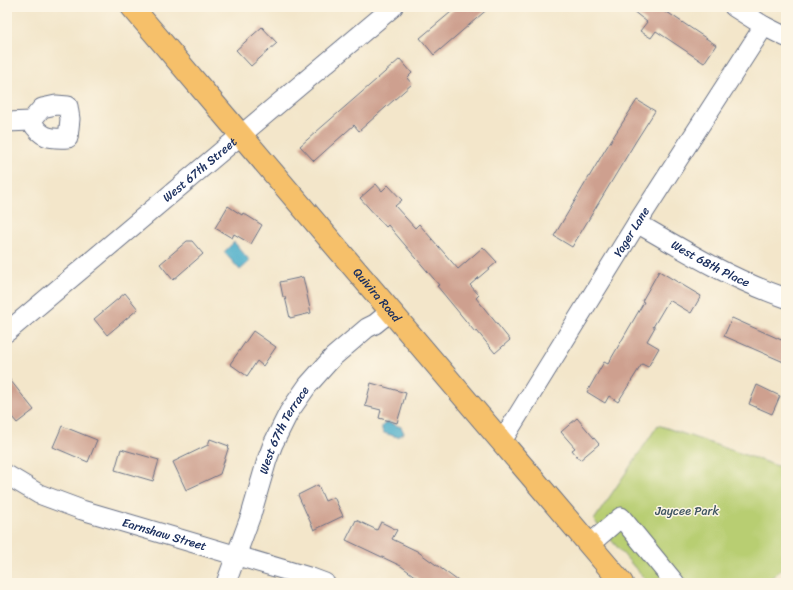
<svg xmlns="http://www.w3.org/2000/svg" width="793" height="590" viewBox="0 0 793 590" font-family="Sriracha,sans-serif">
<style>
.green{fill:#b8ce72;stroke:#6a7e68}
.water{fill:#4baeca;stroke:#336e94}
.building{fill:#cea08f}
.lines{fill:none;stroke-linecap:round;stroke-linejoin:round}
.minor-casing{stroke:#676f84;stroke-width:21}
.major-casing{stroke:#676f84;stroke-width:24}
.minor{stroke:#fff;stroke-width:19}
.major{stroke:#f6c06b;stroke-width:22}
.labels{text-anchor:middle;stroke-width:3;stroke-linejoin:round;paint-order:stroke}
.street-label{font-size:12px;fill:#1b2f5e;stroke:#fcf5e5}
.park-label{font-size:12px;fill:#425763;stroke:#fcf5e5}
</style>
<rect width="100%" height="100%" fill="#fcf5e5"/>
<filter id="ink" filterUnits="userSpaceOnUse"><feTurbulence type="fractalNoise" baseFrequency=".025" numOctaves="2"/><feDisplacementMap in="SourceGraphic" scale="8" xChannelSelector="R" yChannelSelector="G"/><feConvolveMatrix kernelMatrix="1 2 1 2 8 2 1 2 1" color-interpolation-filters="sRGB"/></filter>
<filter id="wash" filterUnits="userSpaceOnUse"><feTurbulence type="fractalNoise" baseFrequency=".012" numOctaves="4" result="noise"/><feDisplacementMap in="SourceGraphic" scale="16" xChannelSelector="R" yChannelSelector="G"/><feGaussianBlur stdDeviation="0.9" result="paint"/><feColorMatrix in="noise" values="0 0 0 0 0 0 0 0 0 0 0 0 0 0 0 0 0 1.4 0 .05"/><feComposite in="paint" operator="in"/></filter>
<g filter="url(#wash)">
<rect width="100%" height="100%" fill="#f3e6ca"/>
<path class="green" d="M658,425L786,469V566L765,583H648L594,520Z"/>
<path class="water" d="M234,242L250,261L240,270L224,252Z
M387,422L401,427L404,433L398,437L384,433L382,430V426Z"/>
<g id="blocks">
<path class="building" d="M457,7H490L434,55L420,38Z
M628,7H658L666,13L667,12L716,45L704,63L656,31L651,38L640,31L647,22Z
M262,27L277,43L251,66L236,50Z
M400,59L412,73L407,78L412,84L359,131L354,125L314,161L300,146Z
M637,100L655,111L636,141L572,247L554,236L605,150Z
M376,184L382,191L388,185L402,200L395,206L415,228L419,224L458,269L483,247L497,262L470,285L479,295L476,298L510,340L495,353L477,331L475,332L437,286L439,285L388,225L386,227L360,198Z
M228,206L242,215L243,213L262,225L251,244L234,234L232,238L215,228Z
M187,241H192L203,254L173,280L160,264Z
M659,271L701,296L691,313L669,300L653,327H655L647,341L659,348L648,367L642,364L618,402L609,396L605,403L587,392L604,362L608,364L644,302L642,301Z
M303,277L311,313L290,318L285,297H283L280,282Z
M125,293L138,309L107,335L94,319Z
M732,318L786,342V363L724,336Z
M253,331L276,347L263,366L257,361L247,376L230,364Z
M7,376L34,410L17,423L7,411Z
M371,383L406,393L397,423L379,418L381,410L365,406Z
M757,385L780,396L772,414L749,404Z
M577,418L599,444L580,460L572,450L575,448L561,432Z
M62,426L97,440L88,462L53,447Z
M210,439L229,446L220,474L186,490L173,462L208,445Z
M121,449L159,460L153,481L115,470Z
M318,485L325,501L334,497L343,516L314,530L298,495Z
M356,520L377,530L381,522L397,530L392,539L417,551L461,583H424L401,566L346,540Z"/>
</g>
</g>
<g filter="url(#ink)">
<use href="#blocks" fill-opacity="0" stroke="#676f84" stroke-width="1"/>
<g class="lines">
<defs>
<g id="minor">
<path d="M734,7L764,26L786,37"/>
<path d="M56,105L68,106L70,119L68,138C49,139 41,138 31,121L42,108Z"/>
<path d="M7,122L31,121"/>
<path id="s1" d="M637,223C685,251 733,280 786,298"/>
<path id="s2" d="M7,332L393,7"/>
<path id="s3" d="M502,441L637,223L764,26"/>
<path id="s4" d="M7,475L39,494L82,510L309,577L325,583"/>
<path d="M590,544L621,517L675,583"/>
<path id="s5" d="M226,583L251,515L267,460L273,444L289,412L308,385L333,357L367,328L375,324L391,311"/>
</g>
<g id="major">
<path id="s6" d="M132,7L622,583"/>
</g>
</defs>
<use href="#minor" class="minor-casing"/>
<use href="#major" class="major-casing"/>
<use href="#minor" class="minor"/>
<use href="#major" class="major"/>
</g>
</g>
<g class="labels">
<g class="street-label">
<text dy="4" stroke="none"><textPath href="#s2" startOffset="252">West 67th Street</textPath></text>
<text dy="4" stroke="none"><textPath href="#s3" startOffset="246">Yager Lane</textPath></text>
<text dy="4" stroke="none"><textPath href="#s1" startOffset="84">West 68th Place</textPath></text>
<text dy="4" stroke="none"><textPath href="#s6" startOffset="378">Quivira Road</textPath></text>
<text dy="4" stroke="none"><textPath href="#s5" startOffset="164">West 67th Terrace</textPath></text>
<text dy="4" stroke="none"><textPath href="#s4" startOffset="169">Earnshaw Street</textPath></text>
</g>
<g class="park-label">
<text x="687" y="515">Jaycee Park</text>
</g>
</g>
<rect width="793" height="590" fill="none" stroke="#fcf5e5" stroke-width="24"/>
</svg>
